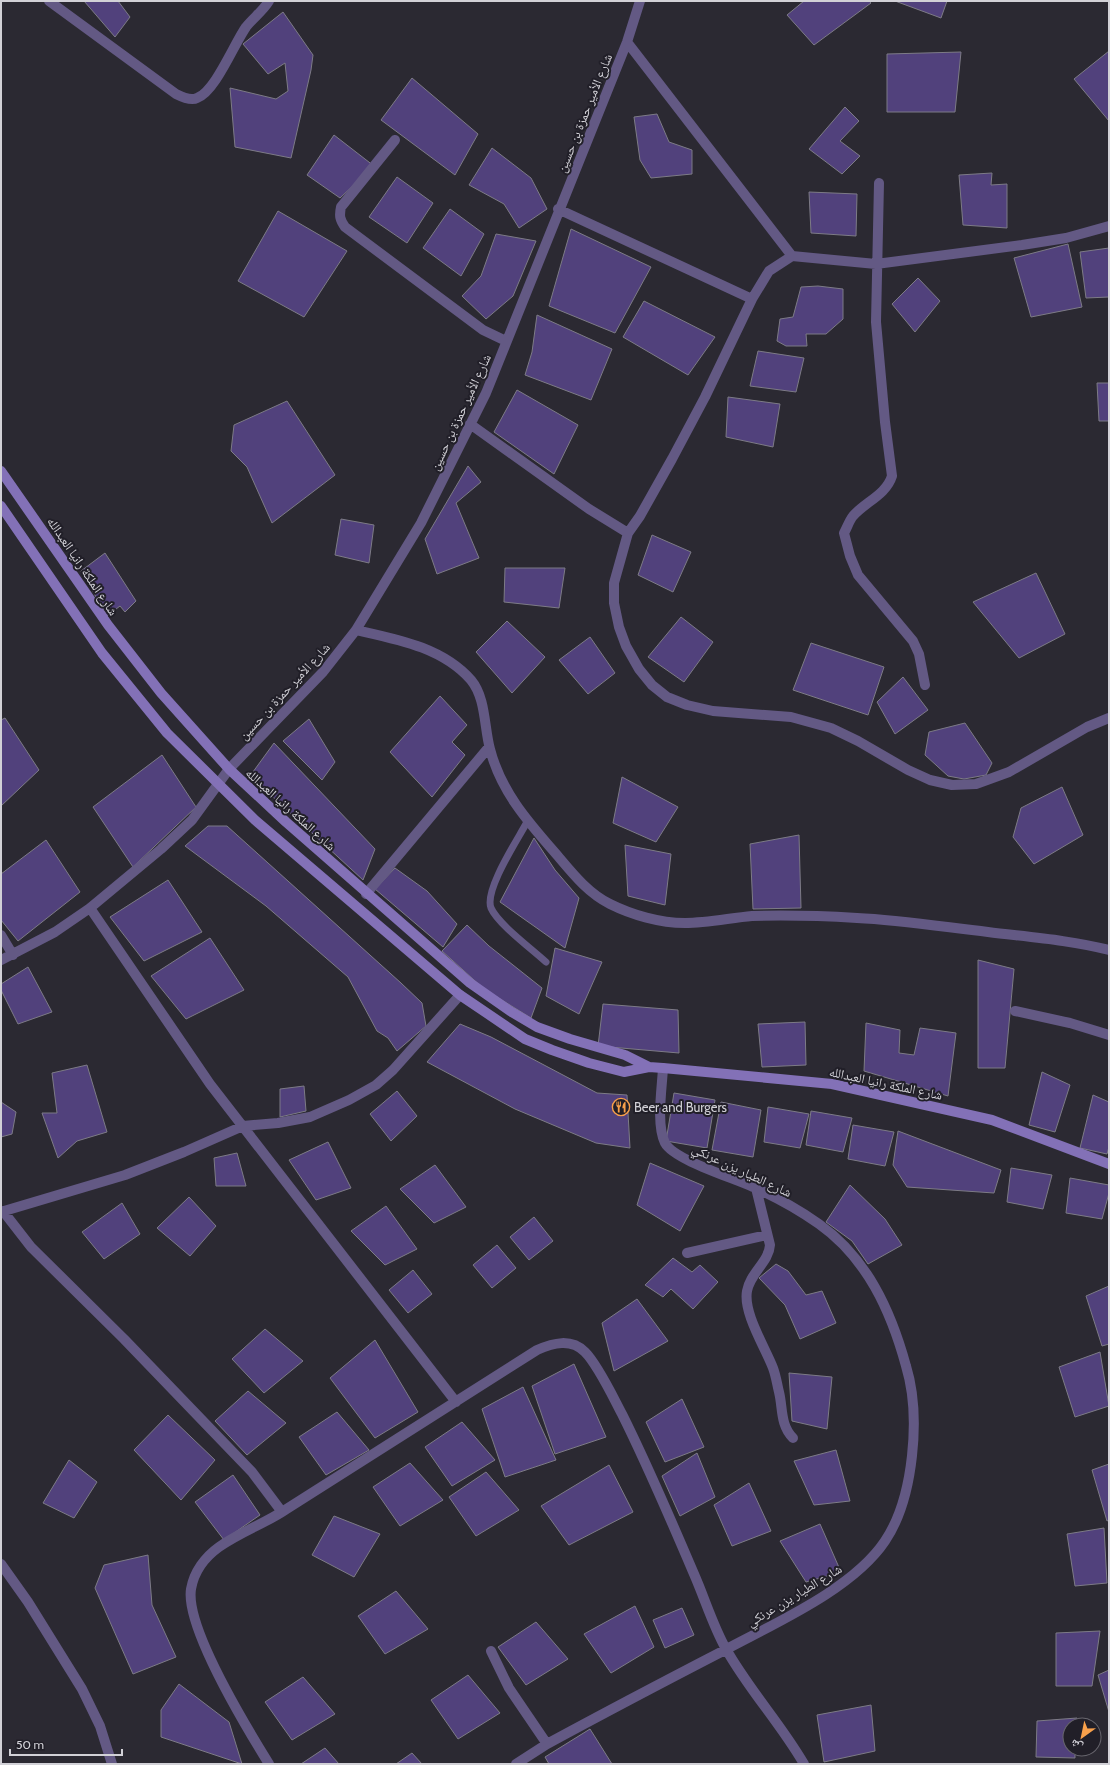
<svg xmlns="http://www.w3.org/2000/svg" width="1110" height="1765" viewBox="0 0 1110 1765" font-family="Cabin,'Noto Naskh Arabic',sans-serif">
<style>
.building{fill:#51417c;stroke:#7d7b86}
.lines{fill:none;stroke-linecap:round;stroke-linejoin:round}
.service{stroke:#635984;stroke-width:7}
.minor{stroke:#635984;stroke-width:10}
.secondary{stroke:#8371b7;stroke-width:10}
.labels{text-anchor:middle;stroke-width:4;stroke-linejoin:round;paint-order:stroke}
.street-label{font-size:13px;fill:#d2d1d7;stroke:#211f28}
.poi-label{font-size:13px;fill:#d2d1d7;stroke:#211f28;text-anchor:start}
</style>
<rect width="100%" height="100%" fill="#2b2932"/>
<path class="building" d="M84,1H118L130,17L115,37Z
M804,1H869L871,3L814,45L787,15Z
M895,1H947L941,18Z
M283,12L313,55L311,70L291,158L235,147L230,88L276,99L288,91L285,63L268,74L243,44Z
M1109,51V121L1074,79Z
M961,52L955,112H887V54Z
M412,78L478,134L455,175L381,120Z
M845,107L859,121L840,141L860,156L842,174L809,149Z
M657,114L669,142L692,150V174L651,178L640,160L634,117Z
M334,135L374,166L340,198L307,175Z
M492,148L531,178L547,209L519,228L504,204L469,185Z
M992,173L991,185L1007,184V228L963,225L959,175Z
M397,177L433,203L407,243L369,217Z
M809,192L857,194L856,236L811,233Z
M450,209L484,234L461,276L423,248Z
M278,211L347,251L304,317L238,281Z
M571,229L651,267L615,333L549,306Z
M496,234L536,241L513,296L486,319L462,296L481,276Z
M1068,244L1082,307L1031,317L1014,258Z
M1109,248V297L1086,298L1080,252Z
M918,278L940,301L915,332L892,304Z
M818,286L843,289V319L826,334H806L807,346H786L777,341L780,319L793,317L801,287Z
M644,301L715,337L688,375L623,337Z
M537,315L612,349L591,400L525,375L532,352Z
M758,351L804,358L796,392L750,386Z
M1097,383H1109V421H1099Z
M517,390L578,425L554,474L494,432Z
M728,397L780,404L773,447L726,437Z
M287,401L335,475L272,523L247,467L231,451L234,425Z
M468,466L481,482L456,503L479,558L437,574L425,539Z
M341,519L374,525L369,563L335,555Z
M652,535L691,552L673,592L638,575Z
M105,553L136,601L125,612L120,606L107,616L81,571Z
M505,568H565L559,608L504,602Z
M1036,573L1065,634L1019,658L973,602Z
M681,617L713,642L684,682L648,657Z
M507,621L545,657L512,693L476,652Z
M590,637L615,673L588,694L559,660Z
M811,643L884,667L868,715L793,690Z
M903,677L928,710L895,734L877,702Z
M440,696L467,725L452,742L465,755L432,797L390,752Z
M5,718L39,770L1,806V720Z
M309,719L335,762L322,780L283,741Z
M965,723L992,763L986,775L964,779L948,776L925,755L929,732Z
M274,743L375,849L363,880L250,776Z
M162,755L196,807L133,867L93,807Z
M622,777L678,807L656,842L613,823Z
M1062,787L1083,835L1034,864L1013,837L1021,808Z
M208,826H227L401,983L422,1003L426,1026L397,1051L388,1038L377,1031L348,977L266,906L185,846Z
M799,835L801,908L753,909L750,844Z
M534,838L555,870L579,898L565,948L500,902Z
M46,840L80,892L18,941L1,920V874Z
M625,845L671,854L665,905L628,896Z
M395,868L427,891L457,924L443,947L375,889Z
M168,880L202,932L144,961L110,917Z
M467,925L489,946L542,988L531,1018L484,989L442,951Z
M210,938L244,990L186,1019L151,976Z
M555,948L602,962L579,1014L546,996Z
M978,960L1014,969L1005,1068H978Z
M28,967L52,1012L18,1024L1,990V984Z
M603,1004L678,1010L679,1053L598,1046Z
M805,1022L806,1065L762,1067L758,1024Z
M866,1023L900,1030L899,1053L914,1055L920,1028L956,1033L948,1096L864,1071Z
M460,1024L491,1037L597,1093L627,1095L630,1148L596,1143L515,1109L427,1062Z
M87,1065L107,1132L77,1141L58,1158L42,1113H57L52,1073Z
M1042,1072L1070,1085L1055,1132L1029,1125Z
M304,1086L306,1111L280,1117V1089Z
M397,1091L417,1116L391,1141L370,1114Z
M674,1093L715,1100L707,1148L666,1141Z
M1093,1095L1109,1102V1147L1107,1154L1080,1148Z
M1,1102L16,1112L12,1134L1,1137Z
M721,1102L761,1110L753,1157L712,1150Z
M768,1107L809,1114L800,1148L764,1142Z
M811,1111L852,1118L843,1152L806,1145Z
M853,1125L894,1132L885,1166L848,1159Z
M898,1131L1001,1170L994,1193L907,1187L893,1165Z
M328,1142L351,1188L316,1200L289,1160Z
M237,1153L246,1186H216L214,1158Z
M650,1163L704,1186L680,1231L637,1205Z
M435,1165L466,1207L434,1223L400,1189Z
M1011,1168L1052,1175L1043,1209L1007,1202Z
M1070,1178L1109,1185V1193L1102,1219L1066,1213Z
M850,1185L885,1219L902,1245L868,1264L852,1241L826,1222Z
M189,1197L216,1226L190,1256L157,1228Z
M122,1203L140,1234L104,1259L82,1232Z
M386,1206L417,1249L385,1265L351,1231Z
M534,1217L553,1241L529,1260L510,1237Z
M497,1245L516,1268L492,1288L473,1265Z
M673,1258L692,1272L700,1265L718,1282L693,1309L671,1289L663,1297L645,1285Z
M776,1264L788,1271L806,1295L822,1291L836,1323L800,1339L785,1305L759,1278Z
M413,1270L432,1294L408,1313L389,1290Z
M1109,1286V1344L1102,1346L1086,1296Z
M637,1299L668,1341L614,1371L602,1323Z
M265,1329L303,1361L264,1393L232,1359Z
M375,1340L418,1412L375,1438L330,1378Z
M1100,1352L1109,1406L1075,1417L1059,1367Z
M574,1364L606,1437L555,1454L532,1386Z
M789,1373L832,1377L827,1429L792,1421Z
M523,1387L556,1460L505,1477L482,1409Z
M248,1391L286,1423L247,1455L215,1421Z
M682,1399L704,1447L665,1462L646,1422Z
M337,1412L369,1450L326,1475L299,1437Z
M168,1415L215,1460L181,1500L134,1450Z
M462,1422L495,1460L452,1486L425,1447Z
M836,1450L850,1501L814,1505L794,1461Z
M697,1453L715,1497L680,1516L662,1476Z
M69,1460L97,1482L74,1518L43,1503Z
M410,1463L443,1500L400,1526L373,1487Z
M1109,1464V1520L1107,1521L1092,1470Z
M609,1465L633,1512L569,1545L541,1506Z
M486,1472L519,1510L476,1536L449,1497Z
M233,1475L260,1515L224,1540L195,1502Z
M749,1483L771,1531L732,1546L714,1505Z
M334,1516L380,1534L354,1577L312,1555Z
M820,1524L841,1572L806,1582L780,1541Z
M1104,1528L1107,1583L1075,1586L1067,1534Z
M148,1555L152,1605L176,1657L133,1674L95,1588L104,1565Z
M396,1591L428,1629L385,1654L358,1616Z
M635,1606L654,1647L611,1673L584,1634Z
M682,1608L694,1635L665,1648L653,1620Z
M536,1622L568,1659L526,1685L498,1647Z
M1100,1631L1092,1686H1056V1633Z
M1109,1670V1712L1098,1675Z
M468,1675L500,1713L458,1739L431,1700Z
M303,1677L335,1714L292,1740L265,1702Z
M179,1684L229,1722L242,1764L161,1737V1710Z
M871,1705L875,1751L824,1762L817,1715Z
M1077,1718V1725H1070V1749H1075V1758L1036,1757L1037,1721Z
M590,1729L612,1764H549L545,1757Z
M325,1748L339,1764H301Z
M412,1753L422,1764H396Z"/>
<g class="lines">
<path class="service" d="M527,822C518,839 484,890 491,908C498,924 532,949 546,962"/>
<path class="minor" d="M49,1L176,94C182,97 191,101 197,98C215,92 234,44 246,27C253,18 263,11 269,1
M627,42L792,256
M395,140L341,207C339,216 340,220 345,227L483,330L506,341
M879,183L876,322L885,422L892,476C886,495 865,502 853,516C849,521 847,528 844,533L850,556L858,575L913,641L919,654L925,685
M558,209L752,299L769,271L792,256L876,264L1022,245L1066,238L1109,226
M752,299L705,397L672,459L640,516L628,533L614,583V603L619,627L626,646L639,669L652,685L667,697L687,705L713,711L791,717L831,728L858,741L908,770L930,780L952,785L976,784L1009,772L1087,727L1109,718
M470,424L589,509L628,533
M356,630C396,639 442,647 471,680C486,698 484,727 490,749C501,792 529,823 557,855C573,874 588,893 610,904C632,915 660,923 685,923C707,923 730,918 752,916C786,915 823,916 857,918C900,920 944,927 988,932C1028,937 1070,940 1109,950
M366,894L489,747
M90,908L210,1084L456,1402
M1,935L13,955
M1,960L55,932L90,908L161,849L192,820L229,769L323,672L356,630L421,523L486,393L627,42L640,1
M1015,1011L1070,1023L1109,1035
M756,1188L770,1245C769,1262 750,1273 747,1291C743,1313 765,1347 773,1368C776,1376 777,1384 779,1392C783,1408 780,1425 793,1438
M3,1211L31,1247L124,1339L252,1472L282,1512
M1,1212L125,1175L184,1152L243,1126L278,1123L310,1117L349,1100L376,1085L393,1070L460,995
M687,1253L767,1235
M1,1564L28,1602L82,1689L100,1726L112,1764
M491,1651L509,1688L547,1744
M269,1764C248,1730 185,1627 191,1589C194,1572 205,1557 219,1547C240,1532 264,1524 285,1510C369,1457 453,1403 537,1350C553,1343 571,1338 585,1352C598,1365 613,1397 622,1414C648,1466 671,1520 694,1574C705,1599 713,1626 726,1649C749,1690 781,1724 804,1764
M516,1764L547,1744C606,1712 665,1681 725,1650C775,1623 853,1589 885,1541C914,1498 921,1415 906,1366C891,1311 867,1258 819,1224C799,1210 776,1197 753,1187C734,1178 674,1160 665,1143C656,1125 662,1088 663,1068"/>
<path class="secondary" d="M1,471L108,625L161,693L229,769L286,822L470,983L510,1011L537,1027L570,1039L625,1055L649,1067
M1,506L102,653L167,733L255,820L460,995L525,1039L552,1050L589,1063L624,1072L649,1067L663,1068L832,1084L992,1120L1109,1164"/>
</g>
<defs>
<symbol id="restaurant-ring" viewBox="-11 -11 22 22"><circle r="9.5" fill="#211f28" stroke="#f8a04b" stroke-width="1.5"/><path d="M-5-6h1v4h1v-4h1v4h1v-4h1v5L-1.5 .5V6h-2V.5L-5-1ZM5-6V6H3V1.5H1.5Q1.5-4 5-6Z" fill="#f8a04b"/></symbol>
</defs>
<g fill-rule="evenodd">
<use href="#restaurant-ring" x="611" y="1097" width="20" height="20"/>
</g>
<g class="labels">
<g class="street-label">
<text transform="translate(584 113) rotate(-68)" y="5">شارع الأمير حمزة بن حسين</text>
<text transform="translate(460 412) rotate(-65)" y="5">شارع الأمير حمزة بن حسين</text>
<text transform="translate(83 566) rotate(56)" y="5">شارع الملكة رانيا العبدالله</text>
<text transform="translate(284 691) rotate(-47)" y="5">شارع الأمير حمزة بن حسين</text>
<text transform="translate(291 809) rotate(42)" y="5">شارع الملكة رانيا العبدالله</text>
<text transform="translate(886 1083) rotate(12)" y="5">شارع الملكة رانيا العبدالله</text>
<text transform="translate(742 1170) rotate(25)" y="5">شارع الطيار يزن عرنكي</text>
<text transform="translate(794 1595) rotate(-31)" y="5">شارع الطيار يزن عرنكي</text>
</g>
<g class="poi-label">
<text x="634" y="1112">Beer and Burgers</text>
</g>
</g>
<rect width="1110" height="1765" fill="none" stroke="#d2d1d7" stroke-width="4"/>
<g transform="translate(1082 1737) rotate(213)"><circle r="19" fill="#211f28" stroke="#68666e"/>
<path d="M0-3L7 15L0 10L-7 15Z" fill="#f8a04b"/>
<text y="-6" font-size="11" font-weight="bold" text-anchor="middle" fill="#d2d1d7">ش</text>
</g>
<path d="M10 1749v6h112v-6" fill="none" stroke="#d2d1d7" stroke-width="2"/>
<text x="16" y="1749" font-size="12" fill="#d2d1d7" stroke="#211f28" stroke-width="3" paint-order="stroke">50 m</text>
</svg>
